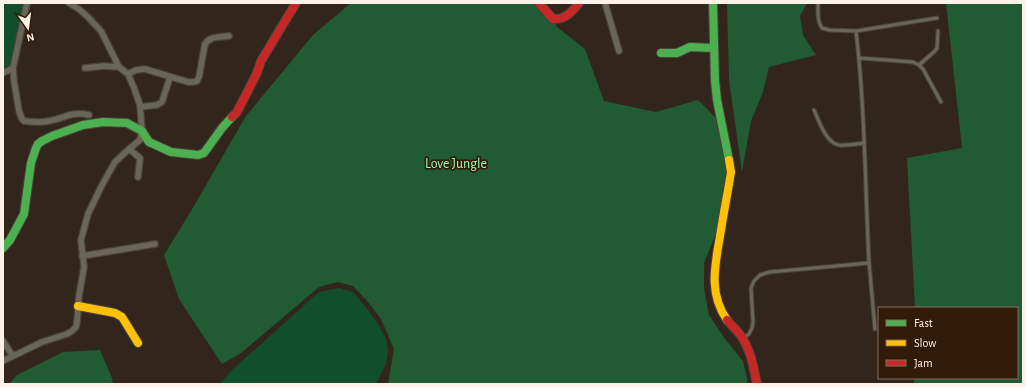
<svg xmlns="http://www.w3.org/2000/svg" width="1026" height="387" viewBox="0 0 1026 387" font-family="'Alegreya Sans',sans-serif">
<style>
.green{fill:#104f29}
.forest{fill:#205b34}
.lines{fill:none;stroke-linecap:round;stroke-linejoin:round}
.lane-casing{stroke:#4d423a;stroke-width:5}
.street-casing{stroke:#4d423a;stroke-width:8}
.fast-casing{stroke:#4d423a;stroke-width:10}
.slow-casing{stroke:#4d423a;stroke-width:10}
.jam-casing{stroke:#4d423a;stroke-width:10}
.lane{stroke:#696558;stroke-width:3}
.street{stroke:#696558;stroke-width:5.5}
.fast{stroke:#4caf50;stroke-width:8}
.slow{stroke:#ffc107;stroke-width:8}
.jam{stroke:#c62828;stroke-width:8}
.labels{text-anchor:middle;stroke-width:3.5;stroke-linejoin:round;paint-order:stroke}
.park-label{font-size:14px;fill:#8bffaf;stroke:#321b08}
</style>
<rect width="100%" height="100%" fill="#32261c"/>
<path class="green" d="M3,3H25L11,64L3,68Z
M339,288L353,292L369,311L379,326L386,339L388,350L386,364L376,384H220L233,369L319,292Z"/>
<path class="forest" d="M351,3H546L557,27L585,49L604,101L656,112L698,100L716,118L727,164L719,226L704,263V288L709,315L725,339L743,361L747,379V384H388L394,349L381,319L368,302L353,286L338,282L319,287L241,353L222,364L179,299L164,255L191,211L246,116L313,35Z
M727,3H807L800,16L803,35L816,55L769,67L763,92L751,121L742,172L729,80Z
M946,3H1023V384H913L915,378H1017V308H915L907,158L962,148Z
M100,350L112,378L113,384H9L17,375L63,352Z"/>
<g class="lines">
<defs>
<path id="lane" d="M818,3C818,12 817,21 822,28L829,30L856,31L937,18
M856,31C865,107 865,185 869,262C871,284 873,306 875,329
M859,58L913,62L919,65L923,69L941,102
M919,65L935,51L937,48L938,31
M814,110C819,121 826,143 839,145C847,146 856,144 864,143
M743,338L749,334L752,328L753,322L751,288L754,281L760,275L770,272L869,263"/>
<path id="street" d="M27,3L13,68L14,81L19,111L22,119L24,121C32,122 41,123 49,121C66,118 71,111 89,115
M605,3L619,51
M85,68L104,66L119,67
M3,73L13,68
M128,74L136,70L145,69L188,82H193L197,81L199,77L205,44C210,36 220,37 229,36
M140,107L157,105L162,102L170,77
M129,149L140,158L138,177
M82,256L155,244
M3,341L12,355
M3,361L42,342L67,334L72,331L76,327L77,322L79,296L84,267L81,240L88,214L102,185L115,162L129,149L140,140L141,136L142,131L140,105L134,88L128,74L119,67L101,31L88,17L80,10L69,3"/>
<path id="fast" d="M713,3L715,81L717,100L729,160
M661,53H677L690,47L714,48
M3,248L10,240L24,214L31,163L36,148L38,144L42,141L52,136L83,125L103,122L127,123L142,131L149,142L171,152L198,155L204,153L222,128L232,117"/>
<path id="slow" d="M78,306L115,313L122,317L138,343
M727,320C707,291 716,262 721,230C724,211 728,191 731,172L729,160"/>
<path id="jam" d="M539,3L553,19C565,20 572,12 579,3
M232,117L237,112L257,73L261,61L296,3
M727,320C732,326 739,332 743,339C751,352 754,369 757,384"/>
</defs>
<use href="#lane" class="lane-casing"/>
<use href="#street" class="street-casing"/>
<use href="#fast" class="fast-casing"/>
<use href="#slow" class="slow-casing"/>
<use href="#jam" class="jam-casing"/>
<use href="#lane" class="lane"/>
<use href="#street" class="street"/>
<use href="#fast" class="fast"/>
<use href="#slow" class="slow"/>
<use href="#jam" class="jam"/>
</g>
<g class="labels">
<g class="park-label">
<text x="456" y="168">Love Jungle</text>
</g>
</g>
<rect width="1026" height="387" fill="none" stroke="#fef1e8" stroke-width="8"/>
<rect x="878" y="307" width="140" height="72" fill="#321b08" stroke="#847162"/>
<rect x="886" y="320" width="20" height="6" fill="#4caf50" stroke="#847162"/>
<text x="914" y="327" font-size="12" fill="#fef1e8">Fast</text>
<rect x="886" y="340" width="20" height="6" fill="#ffc107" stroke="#847162"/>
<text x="914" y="347" font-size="12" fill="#fef1e8">Slow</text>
<rect x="886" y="360" width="20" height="6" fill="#c62828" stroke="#847162"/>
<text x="914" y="367" font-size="12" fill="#fef1e8">Jam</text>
<g transform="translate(28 28) rotate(166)" stroke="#321b08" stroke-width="3" paint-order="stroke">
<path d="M0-3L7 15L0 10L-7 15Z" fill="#fef1e8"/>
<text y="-6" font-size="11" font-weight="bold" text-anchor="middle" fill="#fef1e8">N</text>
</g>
</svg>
